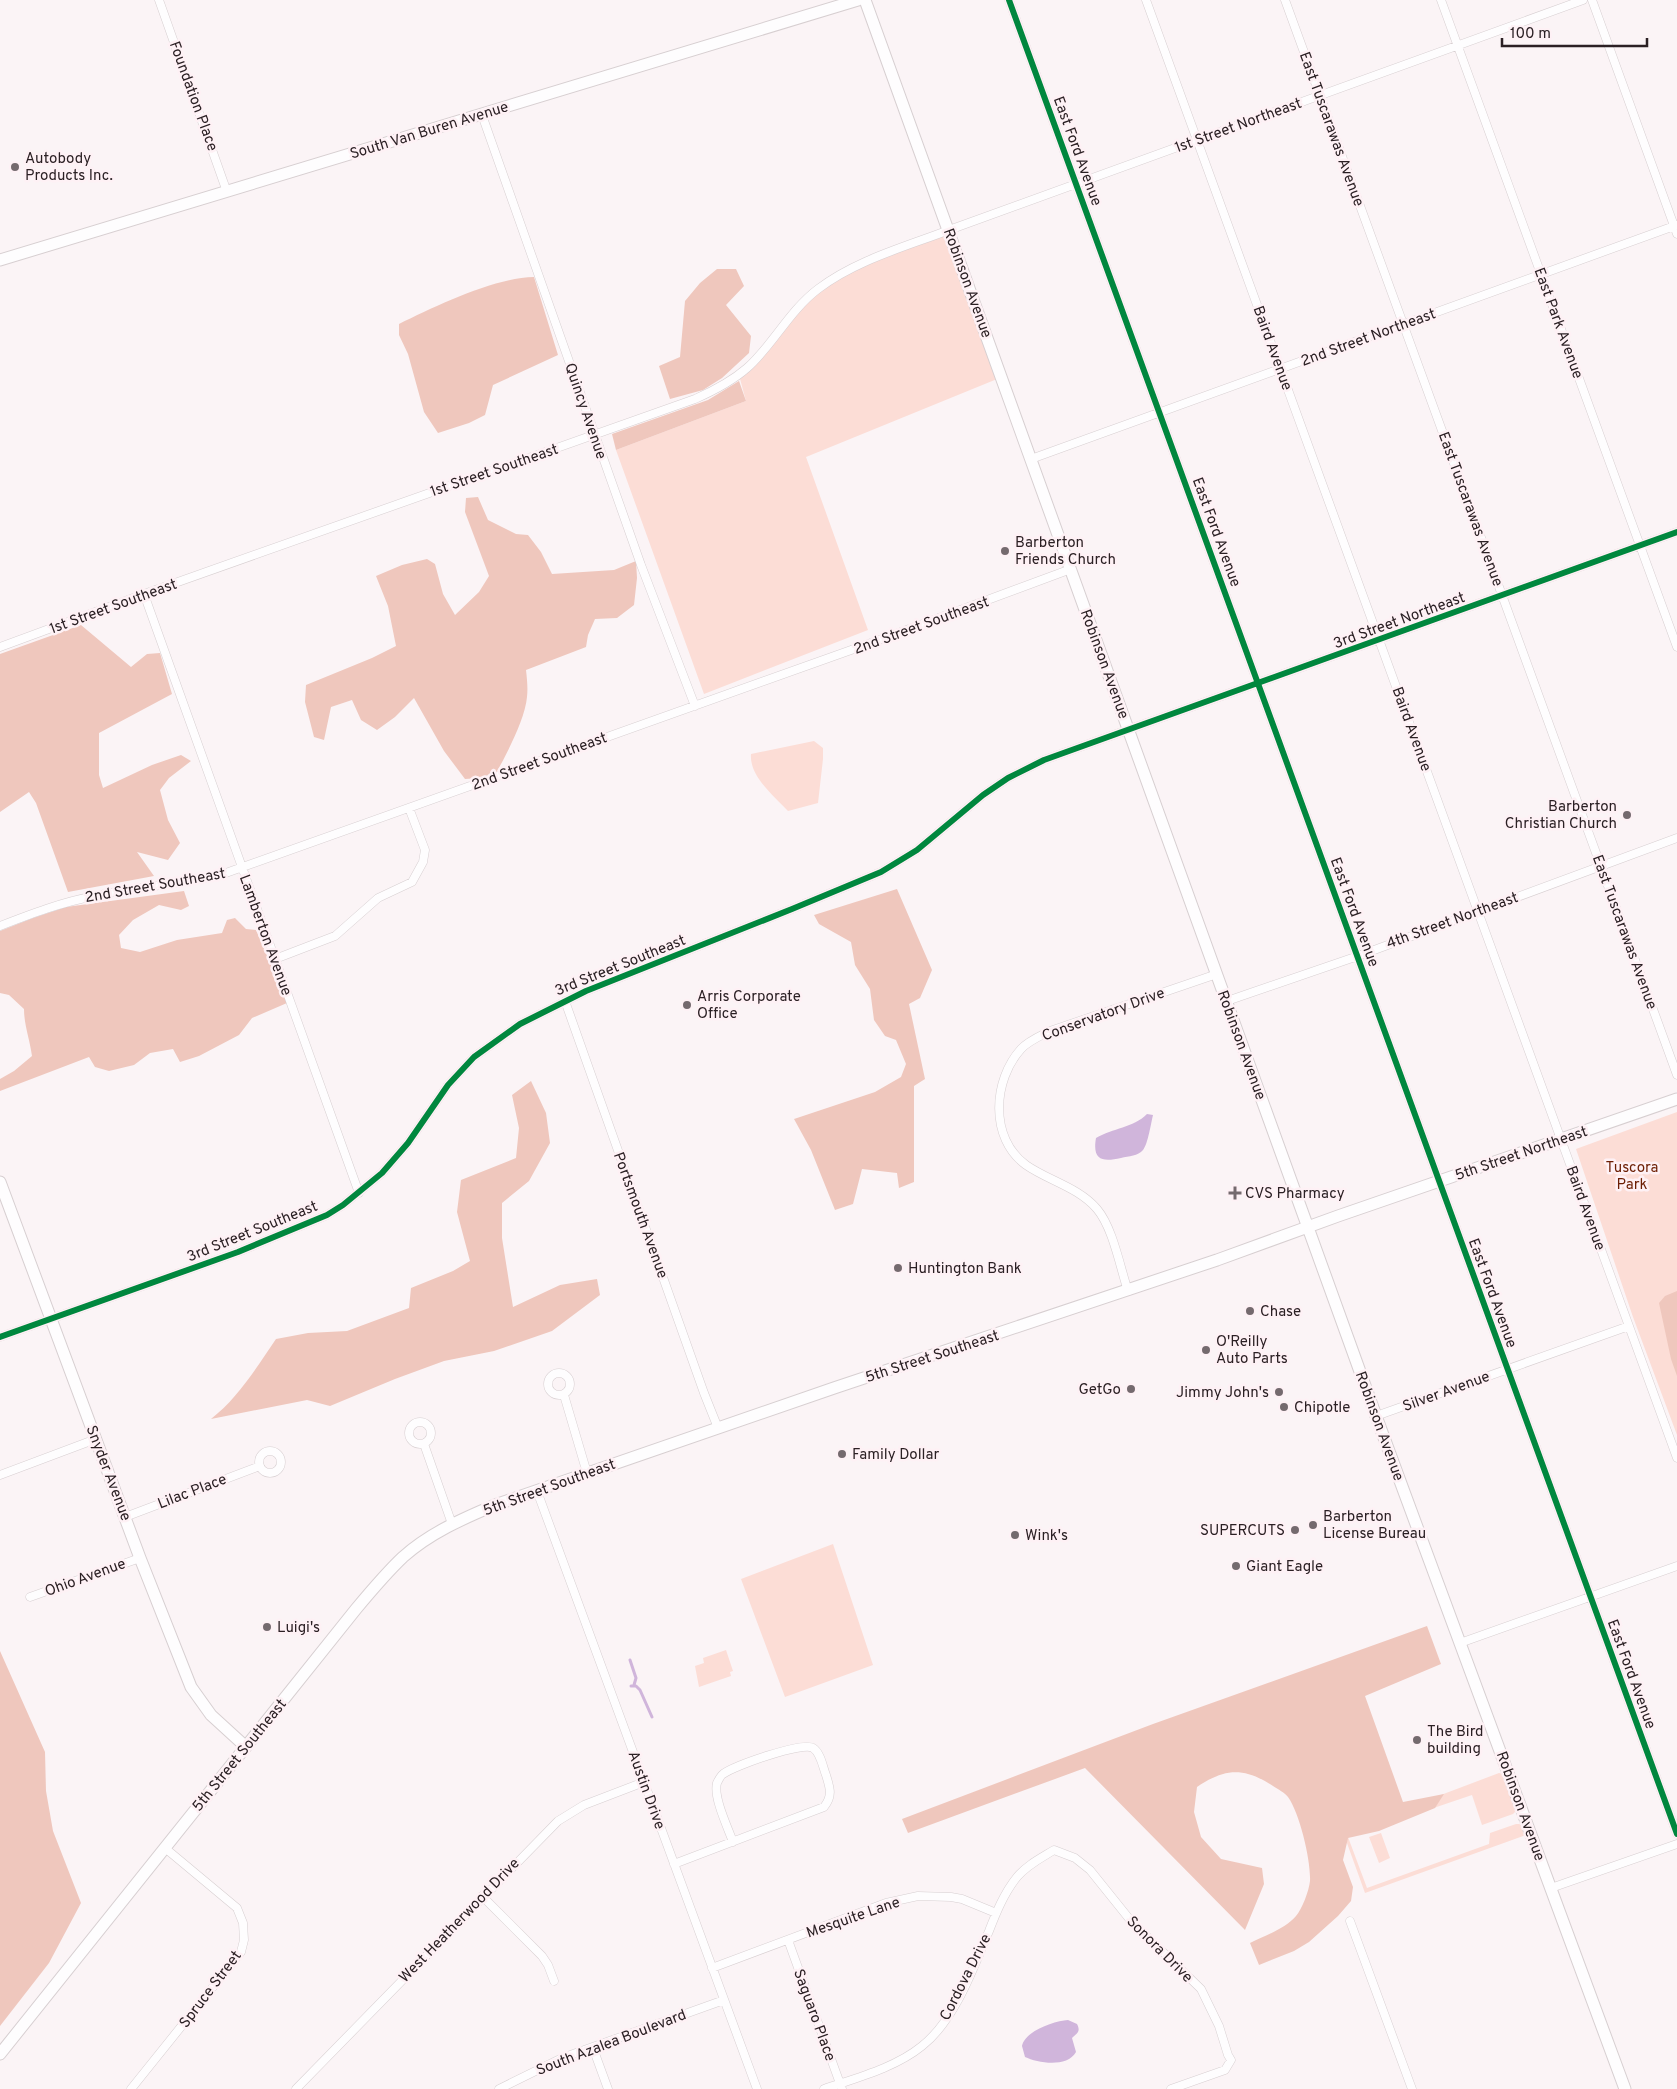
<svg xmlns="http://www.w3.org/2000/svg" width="1677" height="2089" viewBox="0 0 1677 2089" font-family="Overpass,sans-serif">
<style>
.green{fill:#fcddd6}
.forest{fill:#efc7bd}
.water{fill:#d0b5db}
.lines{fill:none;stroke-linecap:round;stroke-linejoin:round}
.stream{stroke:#d0b5db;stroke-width:3}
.street-casing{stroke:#d7cfd1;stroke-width:9}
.secondary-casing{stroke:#d7cfd1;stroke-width:13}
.street{stroke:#fefdfe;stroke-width:8}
.secondary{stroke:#fefdfe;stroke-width:11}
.cycleway-casing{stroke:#fef1f5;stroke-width:9}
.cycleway{stroke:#00873e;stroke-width:6}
.poi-dot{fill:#746a6e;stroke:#fef1f5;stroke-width:2}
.labels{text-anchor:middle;stroke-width:5;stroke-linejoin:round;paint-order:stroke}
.street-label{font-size:15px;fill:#2b2024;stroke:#fef1f5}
.poi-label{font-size:15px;fill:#2b2024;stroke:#fef1f5;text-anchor:start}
.park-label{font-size:15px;fill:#6c1e03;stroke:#fef1f5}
</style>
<rect width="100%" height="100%" fill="#fbf4f6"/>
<path class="green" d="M949,230L1002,377L806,457L868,630L704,694L616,450L746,401L739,375L787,321L839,274Z
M814,741L823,748V759L818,803L788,811C774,796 749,776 751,754Z
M1677,1112V1435L1633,1317L1576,1149Z
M833,1544L873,1665L785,1697L741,1579Z
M726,1650L733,1671L730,1672L731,1676L699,1687L695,1666L704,1663L703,1658Z
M1499,1773L1503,1774L1517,1810L1513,1814L1482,1825L1472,1795L1348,1837L1367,1888L1489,1844L1490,1833L1516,1824H1522L1526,1835L1365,1893L1343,1832Z
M1381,1833L1390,1858L1379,1863L1369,1837Z"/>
<path class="forest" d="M717,269H736L744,286L726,305L751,336L749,353L722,378L703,390L670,399L659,366L680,357L685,301L700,283Z
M534,277L558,355L493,385L485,415L469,423L438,433L424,412L408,354L399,335V324C436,306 493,278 534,277Z
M739,381L746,401L616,450L612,434L708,400Z
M478,497L488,520L516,534L528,535L541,552L552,574L614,570L636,561L637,578L634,605L617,618L595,619L588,635L586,647L526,670C527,679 528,688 527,697C525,720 505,757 494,777L465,779L444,751L414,698L395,717L377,730L361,720L352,700L331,707L324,740L314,737L305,702L306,685L372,658L396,646L388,606L376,576L402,565L427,559L435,564L443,594L455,615L479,592L489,576L465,512L466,498Z
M81,625L131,667L147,654L160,653L172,694L99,733V775L103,788L152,765L181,755L191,761L169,778L160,790L168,820L180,843L168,860L137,852L154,876L68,892L36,803L29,792L0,812V654Z
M897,889L932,970L920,998L909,1004L925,1079L914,1086V1182L899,1188L897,1173L862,1169L853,1204L835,1210L811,1150L794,1119L875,1092L901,1077L906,1064L896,1040L885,1036L874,1020L870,989L855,965L851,942L819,924L814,915Z
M184,891L189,906L181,910L159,905L133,920L119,935L121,948L140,952L177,940L222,933L227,920L235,918L246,929L256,930L287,1003L252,1018L239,1035L199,1056L180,1062L173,1049L150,1053L134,1065L109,1071L95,1067L89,1057L0,1091V1079L14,1071L32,1056C30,1040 24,1025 24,1009L9,995L0,993V931L33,918L66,907Z
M531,1081L546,1113L550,1143L529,1181L502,1203V1238L513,1307L560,1285L597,1279L600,1295L552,1331L494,1351L444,1361L395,1379L330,1406L307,1400L211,1419C238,1398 257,1367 276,1339L308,1333L347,1331L409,1308L411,1288L453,1271L470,1261L457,1212L461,1180L516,1158L519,1128L512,1095Z
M1677,1291V1376L1671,1359L1659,1303L1665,1296Z
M1427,1626L1441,1664L1365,1696L1403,1802L1444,1794L1435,1808L1379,1831L1348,1838L1343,1860L1353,1887L1351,1901L1338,1916L1309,1942L1294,1951L1259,1965L1250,1943C1264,1936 1285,1929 1296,1916C1302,1909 1309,1891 1310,1881C1311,1861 1300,1814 1288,1797C1285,1793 1278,1789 1273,1786C1244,1767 1225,1768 1197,1787L1194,1812L1201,1837L1221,1859L1262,1868L1264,1884L1245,1930L1085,1768L908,1833L902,1819L1153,1724Z
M0,1651L45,1752L46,1791L53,1831L81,1903L49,1963L0,2026Z"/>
<path class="water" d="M1147,1114L1153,1115C1151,1123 1148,1144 1143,1150C1138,1156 1129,1156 1121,1158C1103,1162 1092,1161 1096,1138C1113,1128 1133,1128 1147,1114Z
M1068,2020L1077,2024C1081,2032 1077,2033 1072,2038L1076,2052C1067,2068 1038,2063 1025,2057L1022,2046C1025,2031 1054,2021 1068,2020Z"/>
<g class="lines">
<path class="stream" d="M630,1660L636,1678L634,1685
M631,1686H636L640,1690L652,1717"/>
<defs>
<path id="street" d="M159,0L227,192
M1009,0L1677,1834
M1146,0L1677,1458
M1285,0L1677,1075
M1441,0L1677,647
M1592,0L1677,234
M482,115L641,565L695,706
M1031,459L1677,225
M144,594L359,1193
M0,647L144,594L695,399C713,391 731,382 747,368C773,345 789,311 818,289C856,260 905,247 949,230L1583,0
M0,926C31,914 62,902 95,896C137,887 181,884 223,874L882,639L1071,569
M275,959L335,936L378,898L412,882L423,862L425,850L409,808
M565,1001L704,1393L718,1428
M1227,1001L1358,956L1677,838
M1128,1291C1120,1267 1113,1228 1097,1209C1078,1187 1049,1181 1026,1165C989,1138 993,1080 1021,1049C1028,1041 1040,1036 1050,1031L1217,974
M0,1337L238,1252L327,1215L343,1205L382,1173L408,1143L448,1085L474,1057L520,1024L586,991L792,909L881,872L917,850L983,795L1008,778L1044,760L1677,532
M548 1384a11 11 0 1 1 22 0a11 11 0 1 1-22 0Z
M564,1395L587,1473
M1376,1416L1629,1326
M409 1433a11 11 0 1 1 22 0a11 11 0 1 1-22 0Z
M424,1444L452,1524
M259 1462a11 11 0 1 1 22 0a11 11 0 1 1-22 0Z
M0,1475L96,1439
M537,1491L757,2089
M125,1517L260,1466
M30,1597L140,1558
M1460,1643L1677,1566
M674,1864L824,1807C833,1796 830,1788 826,1775C823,1768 821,1753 813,1748C803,1741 734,1766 723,1774C721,1775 718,1781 717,1783C713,1797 728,1828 733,1842
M1551,1888L1677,1844
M482,1896L542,1956L548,1965L554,1981
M1350,1921L1412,2089
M788,1940L842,2089
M712,1968L886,1903L918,1896L951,1897L962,1899L996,1913
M593,2048L608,2089
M131,2089L241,1952L244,1940L243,1923L237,1908L165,1848
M296,2089L558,1821L584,1805L644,1782
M499,2089L562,2058L724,2000
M824,2089C856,2078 895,2068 922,2046C955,2020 973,1969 989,1931C996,1913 1004,1893 1017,1877C1027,1865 1041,1858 1054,1850L1075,1858L1090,1870L1131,1921L1201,1989L1219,2026L1228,2055L1231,2060L1225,2070L1171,2089"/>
<path id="secondary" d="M865,0L1376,1416L1625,2089
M0,260L858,0
M0,1182L140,1558L191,1687L211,1715L246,1747
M0,2054L356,1609C371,1591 386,1573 403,1557C430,1533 462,1519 495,1505L834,1388L1217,1260L1338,1216L1677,1099"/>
</defs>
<use href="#street" class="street-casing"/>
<use href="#secondary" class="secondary-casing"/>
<use href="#street" class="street"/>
<use href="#secondary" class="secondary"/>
<defs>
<path id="cycleway" d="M1009,0L1677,1834
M0,1337L238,1252L327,1215L343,1205L382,1173L408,1143L448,1085L474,1057L520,1024L586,991L792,909L881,872L917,850L983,795L1008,778L1044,760L1677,532"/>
</defs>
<use href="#cycleway" class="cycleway-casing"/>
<use href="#cycleway" class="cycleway"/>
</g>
<g class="poi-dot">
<circle cx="15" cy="167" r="5"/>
<circle cx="1005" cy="551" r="5"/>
<circle cx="1627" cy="815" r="5"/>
<circle cx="687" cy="1005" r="5"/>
<path d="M1232.5 1185.5h5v5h5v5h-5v5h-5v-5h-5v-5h5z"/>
<circle cx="898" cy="1268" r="5"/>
<circle cx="1250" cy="1311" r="5"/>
<circle cx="1206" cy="1350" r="5"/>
<circle cx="1131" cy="1389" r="5"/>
<circle cx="1279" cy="1392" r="5"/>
<circle cx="1284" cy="1407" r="5"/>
<circle cx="842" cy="1454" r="5"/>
<circle cx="1313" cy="1525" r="5"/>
<circle cx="1295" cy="1530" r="5"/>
<circle cx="1015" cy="1535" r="5"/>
<circle cx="1236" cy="1566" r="5"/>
<circle cx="267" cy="1627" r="5"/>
<circle cx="1417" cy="1740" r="5"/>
</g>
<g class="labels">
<g class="street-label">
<text transform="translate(194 96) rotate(70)" y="5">Foundation Place</text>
<text transform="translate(1238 125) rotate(-20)" y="5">1st Street Northeast</text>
<text transform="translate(1332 129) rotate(70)" y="5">East Tuscarawas Avenue</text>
<text transform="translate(429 130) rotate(-17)" y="5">South Van Buren Avenue</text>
<text transform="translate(1078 151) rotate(70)" y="5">East Ford Avenue</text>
<text transform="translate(968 283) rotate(70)" y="5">Robinson Avenue</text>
<text transform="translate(1559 323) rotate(70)" y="5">East Park Avenue</text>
<text transform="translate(1368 337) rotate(-20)" y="5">2nd Street Northeast</text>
<text transform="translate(1273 348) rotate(70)" y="5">Baird Avenue</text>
<text transform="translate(586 411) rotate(71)" y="5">Quincy Avenue</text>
<text transform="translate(494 470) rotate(-19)" y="5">1st Street Southeast</text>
<text transform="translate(1471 509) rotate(70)" y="5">East Tuscarawas Avenue</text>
<text transform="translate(1217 532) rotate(70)" y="5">East Ford Avenue</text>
<text transform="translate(113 606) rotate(-20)" y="5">1st Street Southeast</text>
<text transform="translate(1399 620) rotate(-20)" y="5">3rd Street Northeast</text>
<text transform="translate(921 625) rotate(-20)" y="5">2nd Street Southeast</text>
<text transform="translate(1105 664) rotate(70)" y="5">Robinson Avenue</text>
<text transform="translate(1412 729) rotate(70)" y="5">Baird Avenue</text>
<text transform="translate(539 761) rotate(-20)" y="5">2nd Street Southeast</text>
<text transform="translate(155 885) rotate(-10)" y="5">2nd Street Southeast</text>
<text transform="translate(1355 912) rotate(70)" y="5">East Ford Avenue</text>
<text transform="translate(1452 920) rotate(-20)" y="5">4th Street Northeast</text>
<text transform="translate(1625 932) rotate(70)" y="5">East Tuscarawas Avenue</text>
<text transform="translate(266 935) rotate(70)" y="5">Lamberton Avenue</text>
<text transform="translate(620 965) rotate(-22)" y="5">3rd Street Southeast</text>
<text transform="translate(1103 1014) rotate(-20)" y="5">Conservatory Drive</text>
<text transform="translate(1242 1045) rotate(70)" y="5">Robinson Avenue</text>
<text transform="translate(1521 1153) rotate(-19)" y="5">5th Street Northeast</text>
<text transform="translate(1586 1208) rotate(70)" y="5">Baird Avenue</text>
<text transform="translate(641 1215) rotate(70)" y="5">Portsmouth Avenue</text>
<text transform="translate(252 1231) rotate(-22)" y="5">3rd Street Southeast</text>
<text transform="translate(1493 1293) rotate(70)" y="5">East Ford Avenue</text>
<text transform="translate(932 1356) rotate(-18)" y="5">5th Street Southeast</text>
<text transform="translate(1446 1391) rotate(-20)" y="5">Silver Avenue</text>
<text transform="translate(1380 1426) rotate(70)" y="5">Robinson Avenue</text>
<text transform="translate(109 1473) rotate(69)" y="5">Snyder Avenue</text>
<text transform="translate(549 1487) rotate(-20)" y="5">5th Street Southeast</text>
<text transform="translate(192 1491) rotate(-21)" y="5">Lilac Place</text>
<text transform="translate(85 1577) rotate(-20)" y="5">Ohio Avenue</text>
<text transform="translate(1632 1674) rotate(70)" y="5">East Ford Avenue</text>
<text transform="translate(239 1755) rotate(-51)" y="5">5th Street Southeast</text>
<text transform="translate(647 1790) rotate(70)" y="5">Austin Drive</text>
<text transform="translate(1521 1806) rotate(70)" y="5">Robinson Avenue</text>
<text transform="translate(853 1917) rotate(-19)" y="5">Mesquite Lane</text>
<text transform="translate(459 1920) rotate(-46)" y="5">West Heatherwood Drive</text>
<text transform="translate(1160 1949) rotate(45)" y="5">Sonora Drive</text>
<text transform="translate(965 1977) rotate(-63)" y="5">Cordova Drive</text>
<text transform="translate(210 1989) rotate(-53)" y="5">Spruce Street</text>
<text transform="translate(815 2015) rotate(70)" y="5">Saguaro Place</text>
<text transform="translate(611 2042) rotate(-21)" y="5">South Azalea Boulevard</text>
</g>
<g class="poi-label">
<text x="25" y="163">Autobody<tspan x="25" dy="17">Products Inc.</tspan></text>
<text x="1015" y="547">Barberton<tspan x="1015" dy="17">Friends Church</tspan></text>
<text x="1617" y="811" text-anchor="end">Barberton<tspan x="1617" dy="17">Christian Church</tspan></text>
<text x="697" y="1001">Arris Corporate<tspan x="697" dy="17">Office</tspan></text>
<text x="1245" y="1198">CVS Pharmacy</text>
<text x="908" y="1273">Huntington Bank</text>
<text x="1260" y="1316">Chase</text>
<text x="1216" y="1346">O'Reilly<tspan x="1216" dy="17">Auto Parts</tspan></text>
<text x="1121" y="1394" text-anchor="end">GetGo</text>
<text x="1269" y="1397" text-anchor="end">Jimmy John's</text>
<text x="1294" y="1412">Chipotle</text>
<text x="852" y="1459">Family Dollar</text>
<text x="1323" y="1521">Barberton<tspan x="1323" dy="17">License Bureau</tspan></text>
<text x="1285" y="1535" text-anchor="end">SUPERCUTS</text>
<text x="1025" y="1540">Wink's</text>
<text x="1246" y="1571">Giant Eagle</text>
<text x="277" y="1632">Luigi's</text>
<text x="1427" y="1736">The Bird<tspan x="1427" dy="17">building</tspan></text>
</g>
<g class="park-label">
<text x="1632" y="1172">Tuscora<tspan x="1632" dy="17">Park</tspan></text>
</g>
</g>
<path d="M1502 38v8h145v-8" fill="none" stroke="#2b2024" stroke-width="2.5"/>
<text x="1510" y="38" font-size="15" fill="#2b2024" stroke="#fef1f5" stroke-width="4" paint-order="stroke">100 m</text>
</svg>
